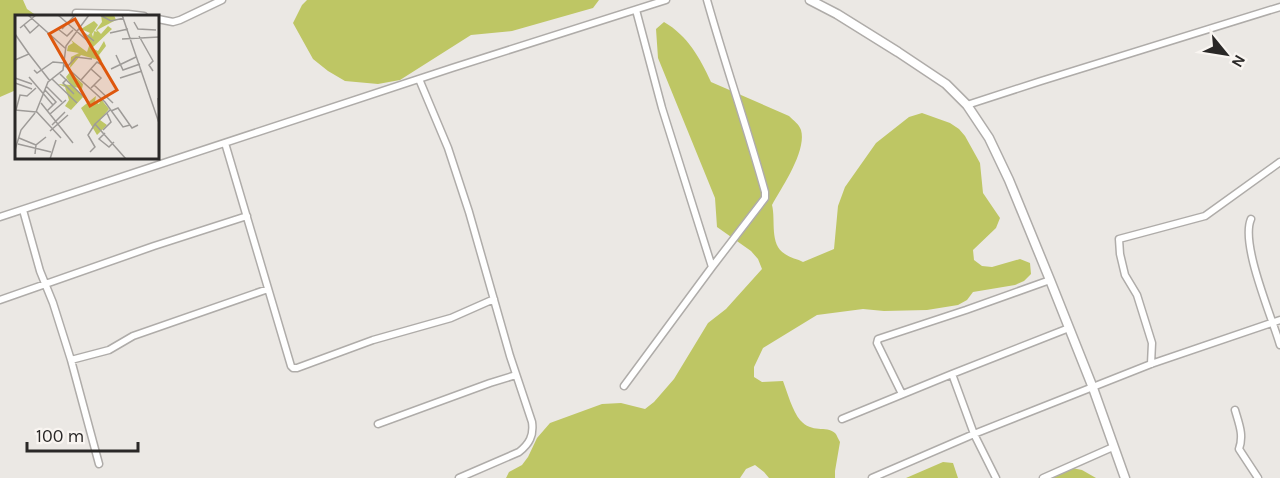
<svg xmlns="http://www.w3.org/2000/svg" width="1280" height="478" viewBox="0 0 1280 478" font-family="Karla,sans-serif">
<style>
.green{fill:#bec664}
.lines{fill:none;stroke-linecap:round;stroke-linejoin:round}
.street-casing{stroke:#afaca9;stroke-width:9}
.secondary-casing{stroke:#afaca9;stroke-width:11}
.street{stroke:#fff;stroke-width:6}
.secondary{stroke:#fff;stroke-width:8}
.inset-road{fill:none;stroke:#9e9b98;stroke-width:1.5}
.view{fill:#de570d;fill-opacity:0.15;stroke:#de570d;stroke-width:3}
.inset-edge{fill:none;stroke:#2a2827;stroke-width:3}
</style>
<rect width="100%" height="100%" fill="#ebe8e4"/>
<path class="green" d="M0,0H23L27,9L37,16H16V90L0,97Z
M307,0H599L593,8L512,31L471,35L400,80L378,84L345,81L328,71L313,59L293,23L302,5Z
M664,22C688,36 700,58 711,82L789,116C794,121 799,124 801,130C807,151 782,187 772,205C776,221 769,244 785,254C790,258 798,259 803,262L834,249L838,206L845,187L876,143L909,117L922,113L950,123L959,129L965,136L980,163L983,193L1000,218L996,228L973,250L974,260L982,266L992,267L1020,259L1030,263L1031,274L1024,281L1015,285L973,292L967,300L958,305L927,310L884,311L863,309L817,315L763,348L754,367V377L762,382L783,381C787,392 793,412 800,420C812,434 826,425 835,433C837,435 838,439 840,442L835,471V478H769L764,472L755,465L746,469L740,478H506L509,472L522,465L528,457L537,438L550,423L602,404L621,403L645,409L654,402L674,379L708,323L726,309L762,269L758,259L751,251L717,227L715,198L658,58L656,29Z
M943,462L953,463L958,478H906Z
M1072,468L1082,470L1096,478H1053Z"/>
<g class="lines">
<defs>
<path id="street" d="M636,10L662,108L712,267
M76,13L128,14L144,16
M158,19L173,22L180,20L222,0
M419,79L448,148L469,212L510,356L532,422C534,436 529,444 519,452L459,478
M967,105L1041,81L1280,7
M225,143L291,366L293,368H297L373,340L451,318L494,299
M23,210L40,271L53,303L71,360L99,464
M0,217L452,68L666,0
M1251,219C1240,244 1272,317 1280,345
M0,300L154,246L247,216
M71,360L109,350L133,336L268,289
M1151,364L1152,343L1137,295L1125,275L1120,254L1119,239L1205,216L1280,162
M952,374L974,434L996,478
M624,386L712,267L765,198V192C747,127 725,64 707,0
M902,394L877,343L878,339L966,310L1050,280
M1235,410C1239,424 1244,435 1239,449L1258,478
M842,419L952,374L1069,328
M378,424L490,383L516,375
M872,478L974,434L1151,364L1280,320
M1043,478L1113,447"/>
<path id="secondary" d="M810,0L837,14L898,52L946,84L967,105L989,138L1009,180L1050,280L1093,388L1125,478"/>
</defs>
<use href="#street" class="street-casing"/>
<use href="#secondary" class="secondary-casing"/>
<use href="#street" class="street"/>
<use href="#secondary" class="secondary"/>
</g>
<g transform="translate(15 15)">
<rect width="144" height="144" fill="#ebe8e4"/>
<path d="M86,0H99L101,5L82,15L86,19L93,11L97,14L77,33L83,36L89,26L91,31L84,40L87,46L66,40L55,53L56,42L64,38L52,36L53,31L58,28L56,25L72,37L75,28L70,23L75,18L66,14L79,6L83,10L77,19L78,22L79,16L82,17L81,15L87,7ZM55,57L68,69L67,74L60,72L68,82L56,95L50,91L54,85L50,72L43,69L56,70L51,62ZM81,81L80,87L84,89L86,84L94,94L85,105L92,110L82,120L66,93Z" fill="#bec664"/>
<path class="inset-road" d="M13,0L50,33M43,0L75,28M85,0L96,6L109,3M107,0L144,108M119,7L123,14L141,15M9,10L15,18L24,10M5,13L21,0M43,14L52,21L58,15M47,14L60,0M64,14L79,26M95,18L113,14M0,19L14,39L0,45M124,21L138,46L134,50L138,56M107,24L144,22M14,39L35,66M101,40L108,55L125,49M49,50L90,87L108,112L115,110M52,52L61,42L77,44M76,54L86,63L76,73M96,54L121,42M19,55L22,58L38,47L49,48M45,59L73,86M14,62L38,90M0,63L17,69M105,63L127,56M37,64L62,88M52,64L48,68L59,79M66,65L82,47L87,50M0,68L17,74M79,70L98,88M31,71L47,87M30,75L41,87L32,96M143,83L144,101M26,88L58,128M0,95L21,97L33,67L48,55L51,31L74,0M1,95L5,80L12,81L21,73M95,95L80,109L111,144M21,96L46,123M96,96L103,93L117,113L123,110M35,99L51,85M37,110L50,97M88,115L96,107L92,98M35,116L53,100M90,118L84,124L94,132L99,127M4,123L21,130M3,129L36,137M0,135L6,115L20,98M75,137L80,132L73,120L80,109M20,139L21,130L31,122M35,144L41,125"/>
<path class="view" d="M60,4L102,75L75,91L34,19Z"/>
<rect width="144" height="144" class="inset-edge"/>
</g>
<g transform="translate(1226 54) rotate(120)" stroke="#f9f5f1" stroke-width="4.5" paint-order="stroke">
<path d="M0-4.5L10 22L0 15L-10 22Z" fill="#2a2827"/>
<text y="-9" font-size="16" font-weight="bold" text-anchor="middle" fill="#2a2827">N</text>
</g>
<path d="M27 442v9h111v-9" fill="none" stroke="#2a2827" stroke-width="3"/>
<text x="36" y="442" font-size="18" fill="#2a2827" stroke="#f9f5f1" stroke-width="4.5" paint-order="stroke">100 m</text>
</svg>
